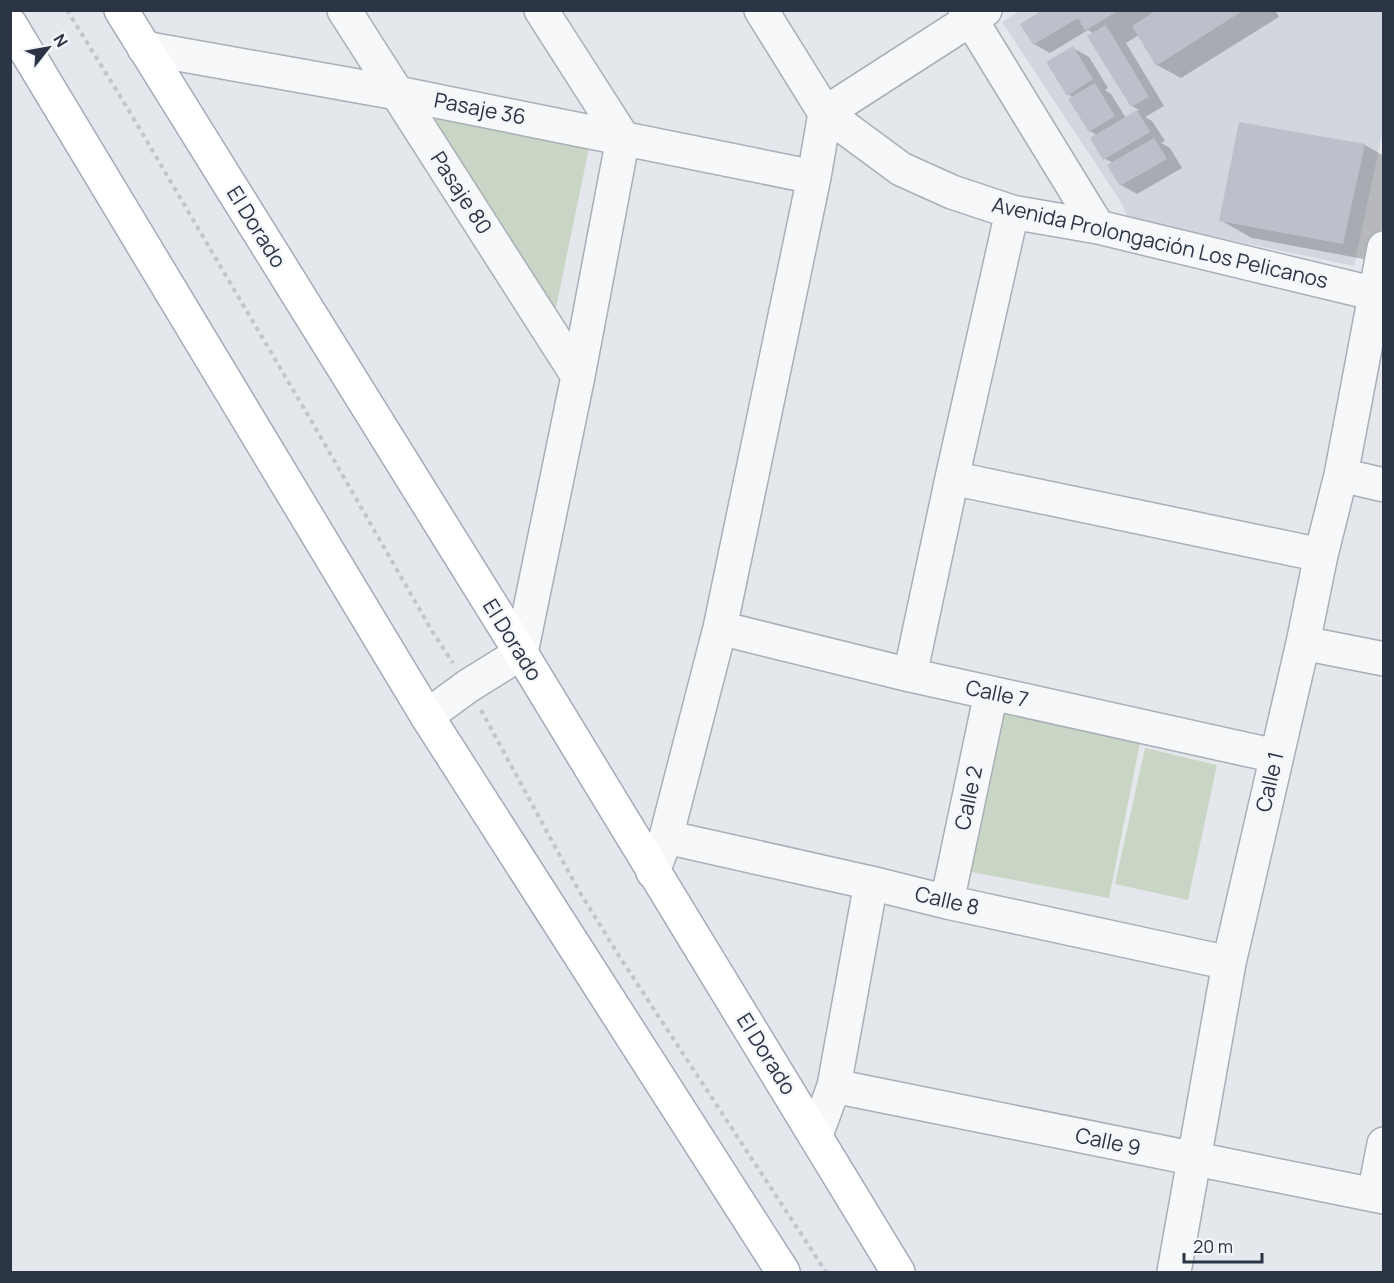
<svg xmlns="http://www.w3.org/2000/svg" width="1394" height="1283" viewBox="0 0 1394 1283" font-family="Manrope,sans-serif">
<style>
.built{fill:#d2d6de}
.green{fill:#c9d6c5}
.shadow{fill:#0003}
.building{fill:#bbc0ca}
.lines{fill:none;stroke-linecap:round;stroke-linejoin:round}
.minor-casing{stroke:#a9aeb7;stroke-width:36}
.major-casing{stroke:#a3abb8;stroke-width:36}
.path{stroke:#c2c5cb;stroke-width:4;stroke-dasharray:4.5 4.5;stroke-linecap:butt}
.minor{stroke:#f7f8fa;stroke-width:33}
.major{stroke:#fff;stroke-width:33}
.labels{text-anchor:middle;stroke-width:4.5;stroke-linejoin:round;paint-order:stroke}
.street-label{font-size:21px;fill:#2b3445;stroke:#f4f6f9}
</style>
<rect width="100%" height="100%" fill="#e4e7ec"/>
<path class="built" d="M1021,10L1383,11V130L1354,266L1129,219L1119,199L1002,22Z"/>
<path class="green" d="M428,112L590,143L552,327Z
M995,695L1143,728L1109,898L961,870Z
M1145,748L1217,765L1188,900L1115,884Z"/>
<path class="shadow" d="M1046,10H1275L1279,17L1181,78L1157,65L1139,35L1126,43L1164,106L1145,117L1152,121L1165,141L1161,143L1170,148L1182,168L1137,194L1121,185L1109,166L1113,163L1104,158L1097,135L1090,131L1074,98L1068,94L1073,48L1089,57L1108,88L1105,90L1111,94L1126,118L1139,110L1132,106L1090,37L1094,34L1088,30L1050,53L1034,44Z
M1240,124L1365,145L1384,156V220L1374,261L1252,238L1220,220Z"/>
<path class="building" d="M1043,10H1119L1085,31L1078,18L1033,45L1020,24Z
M1157,10H1244L1156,66L1132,26Z
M1106,25L1149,97L1131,107L1087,36Z
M1073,46L1093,79L1067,96L1046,62Z
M1095,83L1115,116L1089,132L1068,99Z
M1137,110L1150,132L1103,160L1090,138Z
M1239,122L1365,144L1343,244L1219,221Z
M1154,138L1167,159L1120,186L1107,165Z"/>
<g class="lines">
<defs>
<path id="minor" d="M344,10L578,376
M761,10L825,113L901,169L952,192L1012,212L1098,227L1384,296
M965,10L1098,227
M144,48L397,93L814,177
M1341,475L1384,485
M952,478L1321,555
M720,628L910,675L1276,756
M1303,643L1384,659
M910,675L952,478L1012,212
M427,716L468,686L521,653L578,376L623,138L541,10
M666,837L871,883L947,902L1229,963
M653,872L666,837L720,628L814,177L825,113L985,10
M947,902L991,693
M834,1086L1384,1197
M816,1135L834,1086L871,883
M1374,1195L1384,1144
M1174,1272L1229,963L1303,643L1321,555L1341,475L1384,248"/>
<path id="major" d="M121,10L521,653L898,1272
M10,24L427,716L783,1272"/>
</defs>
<use href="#minor" class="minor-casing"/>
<use href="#major" class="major-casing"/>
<path class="path" d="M67,10L128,109L319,434L432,631L453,663
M481,710L579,891L621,959L826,1272"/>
<use href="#minor" class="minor"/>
<use href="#major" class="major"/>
</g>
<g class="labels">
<g class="street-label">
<text transform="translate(480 109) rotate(11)" y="7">Pasaje 36</text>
<text transform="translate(461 193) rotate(57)" y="7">Pasaje 80</text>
<text transform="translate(256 227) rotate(58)" y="7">El Dorado</text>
<text transform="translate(1160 243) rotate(13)" y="7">Avenida Prolongación Los Pelicanos</text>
<text transform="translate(512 640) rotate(58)" y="7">El Dorado</text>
<text transform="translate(997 694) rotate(12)" y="7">Calle 7</text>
<text transform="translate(1270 782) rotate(-77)" y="7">Calle 1</text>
<text transform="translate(969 798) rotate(-78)" y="7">Calle 2</text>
<text transform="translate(947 901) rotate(13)" y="7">Calle 8</text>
<text transform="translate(766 1054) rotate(58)" y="7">El Dorado</text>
<text transform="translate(1108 1142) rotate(12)" y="7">Calle 9</text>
</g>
</g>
<rect width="1394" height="1283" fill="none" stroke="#2b3445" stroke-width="24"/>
<g transform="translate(48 48) rotate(59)" stroke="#f4f6f9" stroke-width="4.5" paint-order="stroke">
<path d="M0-4.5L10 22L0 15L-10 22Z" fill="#2b3445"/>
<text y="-9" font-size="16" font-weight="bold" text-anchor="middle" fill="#2b3445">N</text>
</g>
<path d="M1184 1253v9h78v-9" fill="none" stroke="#2b3445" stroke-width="3"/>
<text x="1193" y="1253" font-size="18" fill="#2b3445" stroke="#f4f6f9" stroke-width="4.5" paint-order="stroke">20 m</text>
</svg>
